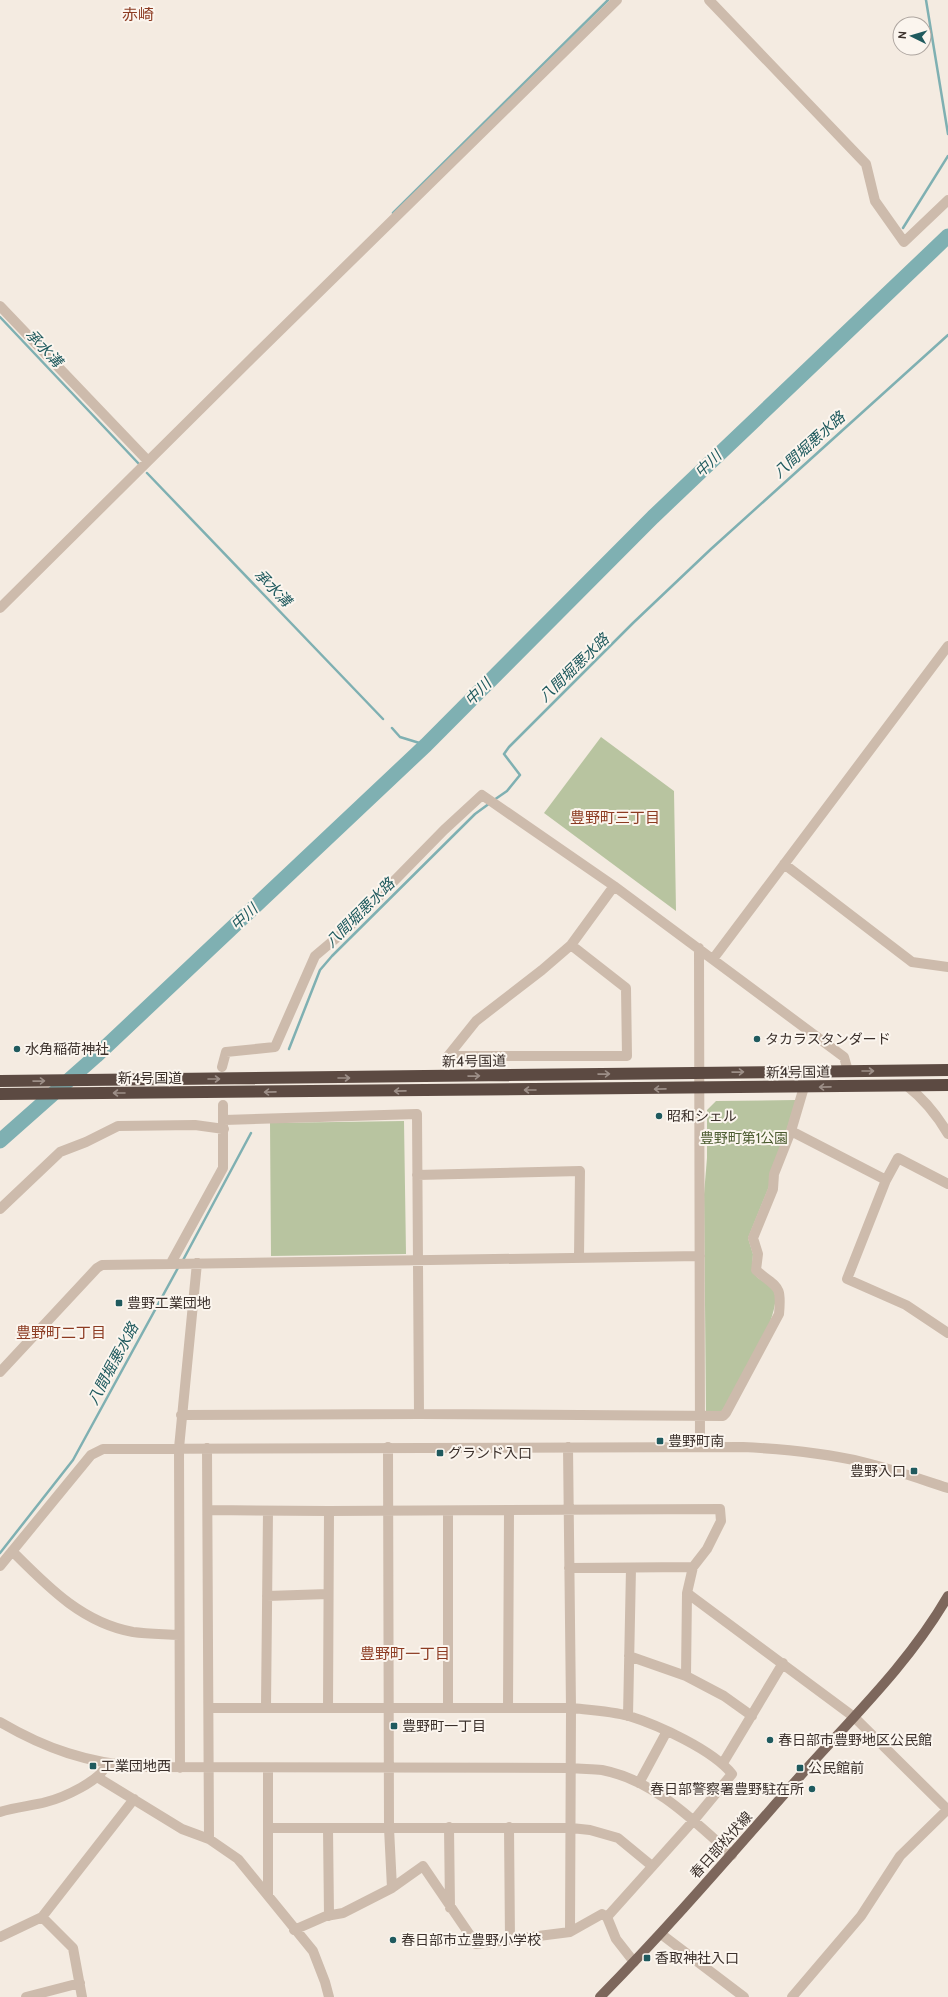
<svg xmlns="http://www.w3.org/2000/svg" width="948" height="1997" viewBox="0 0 948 1997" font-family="Cabin,'Noto Sans JP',sans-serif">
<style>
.green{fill:#b8c4a0}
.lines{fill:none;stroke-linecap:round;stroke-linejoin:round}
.stream{stroke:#7fb0b2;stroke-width:2.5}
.river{stroke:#7fb0b2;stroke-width:15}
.minor{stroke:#cdbbac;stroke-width:10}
.major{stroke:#7d675c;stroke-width:10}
.highway{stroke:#5c4a42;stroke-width:12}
.oneway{stroke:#9c8e87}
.poi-dot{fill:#1f5a5e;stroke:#fbf5ee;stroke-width:1.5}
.labels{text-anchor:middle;stroke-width:4;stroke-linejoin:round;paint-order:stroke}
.poi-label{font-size:14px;fill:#3b302b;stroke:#fbf5ee;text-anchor:start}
.street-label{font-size:14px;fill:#3b302b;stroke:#fbf5ee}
.park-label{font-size:14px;fill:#4a5a2e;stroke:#fbf5ee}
.water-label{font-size:15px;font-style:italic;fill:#1f5a5e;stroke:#fbf5ee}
.neighbourhood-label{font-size:15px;fill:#8c3b22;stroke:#fbf5ee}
.quarter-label{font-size:16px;fill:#8c3b22;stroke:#fbf5ee}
</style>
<rect width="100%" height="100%" fill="#f4ebe1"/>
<path class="green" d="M601,737L674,791L676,911L544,813Z
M796,1100L768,1189L748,1238L753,1254L752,1272L758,1278L776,1290C778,1325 740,1380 722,1411L706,1414L704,1194L707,1158V1110L716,1101Z
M404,1121L406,1254L271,1256L270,1123Z"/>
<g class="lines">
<path class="stream" d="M926,0L948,134
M393,213L608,0
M903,228L948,156
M0,317L139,464
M147,473L383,719
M392,728L400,737L426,745
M494,800L507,791L520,775L504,754L509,747L633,623L711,549L948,335
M289,1049L320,970L332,956L475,814L490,803
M182,1262L251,1133
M0,1553L73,1460L179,1266"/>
<path class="river" d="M0,1141L96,1056L426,745L653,517L948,236"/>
<path class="minor" d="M709,0L866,164L875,201L904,242L948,200
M0,306L148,461
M0,608L251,359L617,0
M784,864L912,962L948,967
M571,945L626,988L627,1056H448L476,1021L542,970Z
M571,945L614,886
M699,948L700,1446
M713,959L948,646
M222,1067L226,1052L275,1047L315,956L347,929L444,830L482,795L614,886L844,1057L848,1071
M906,1085C924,1099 937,1115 948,1134
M224,1120L417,1114L419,1414
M791,1131L886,1180
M417,1175L580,1171L579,1257
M948,1184L898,1158L886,1180L847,1279L906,1305L948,1333
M0,1209L60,1152L86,1142L118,1126L195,1125L224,1129
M171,1263L223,1168V1105
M0,1372L97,1268L102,1265L700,1256
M181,1415L419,1414L723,1416L726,1413L779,1314C782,1283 777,1289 756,1270L758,1254L753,1238L773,1189L774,1174L791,1131L804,1087
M388,1447L389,1828L392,1888
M568,1447L571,1708L570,1932
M207,1448L209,1839
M208,1510L329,1511L720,1509L721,1521L707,1549L693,1567L687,1593L686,1676
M448,1511V1708
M12,1551C47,1586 82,1623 133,1632C148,1634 164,1634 179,1635
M0,1566L91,1455L103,1449L743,1447C783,1449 824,1453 863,1462C892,1469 920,1479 948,1488
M569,1568L693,1567
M687,1593L854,1717L948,1810
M267,1596L328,1594
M629,1656L686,1676L724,1696L752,1716
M266,1707L268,1511
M209,1708H571C590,1710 611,1711 629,1716C658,1725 713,1750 732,1774L694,1820L607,1917L602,1914L570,1932L476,1944L423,1866L392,1888L343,1913L326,1916L294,1930
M328,1708L329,1511
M508,1708L509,1511
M628,1716L631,1568
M0,1722C46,1749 88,1763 141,1767L571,1768C581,1769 592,1769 602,1770C654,1780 694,1821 732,1855
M723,1763L783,1663
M180,1768L179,1448L197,1263
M97,1777L182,1829L209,1839L238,1859L313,1951L325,1982L329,1997
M639,1783L667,1731
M0,1812C15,1807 31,1806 46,1802C62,1798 102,1781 107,1763
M449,1827L450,1908
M509,1827L510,1940
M268,1828H571L590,1830L618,1838L652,1866
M328,1828L329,1916
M268,1895V1768
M42,1917L73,1948L82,1997
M607,1917L616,1939L634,1962
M661,1934L744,1997
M0,1937L42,1917L134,1799
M26,1997L80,1983
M792,1997L861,1916L900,1856L948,1809"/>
<path class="major" d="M600,1997C673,1923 740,1844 809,1766C858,1712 911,1660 948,1596"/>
<path class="highway" d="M0,1081L948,1070
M0,1094L948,1085"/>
</g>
<defs><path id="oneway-shaft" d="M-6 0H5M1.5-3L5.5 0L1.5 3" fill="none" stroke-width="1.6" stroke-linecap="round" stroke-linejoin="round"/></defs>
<g class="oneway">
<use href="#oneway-shaft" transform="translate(868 1071)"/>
<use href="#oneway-shaft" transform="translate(738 1072) rotate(-1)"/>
<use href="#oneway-shaft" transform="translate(604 1074) rotate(-1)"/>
<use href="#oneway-shaft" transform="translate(474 1076) rotate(-1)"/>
<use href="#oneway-shaft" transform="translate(344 1078)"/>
<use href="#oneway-shaft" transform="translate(214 1079)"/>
<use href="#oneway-shaft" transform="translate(39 1081) rotate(-1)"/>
<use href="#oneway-shaft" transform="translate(825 1087) rotate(179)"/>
<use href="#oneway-shaft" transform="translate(660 1089) rotate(179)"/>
<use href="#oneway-shaft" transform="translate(530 1090) rotate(180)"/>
<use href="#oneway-shaft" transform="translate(400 1091) rotate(179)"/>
<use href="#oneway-shaft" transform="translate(270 1092) rotate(179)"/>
<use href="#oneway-shaft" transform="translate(119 1093) rotate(180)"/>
</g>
<g class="poi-dot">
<circle cx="757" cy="1039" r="4"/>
<circle cx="17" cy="1049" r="4"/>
<circle cx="659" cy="1116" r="4"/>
<rect x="115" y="1299" width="8" height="8" rx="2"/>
<rect x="656" y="1437" width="8" height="8" rx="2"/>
<rect x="436" y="1449" width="8" height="8" rx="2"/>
<rect x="910" y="1467" width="8" height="8" rx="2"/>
<rect x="390" y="1722" width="8" height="8" rx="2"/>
<circle cx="770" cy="1740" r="4"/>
<rect x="89" y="1762" width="8" height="8" rx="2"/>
<rect x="796" y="1764" width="8" height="8" rx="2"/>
<circle cx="812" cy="1789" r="4"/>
<circle cx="393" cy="1940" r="4"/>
<rect x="643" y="1954" width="8" height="8" rx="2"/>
</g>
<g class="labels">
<g class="poi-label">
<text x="765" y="1044">タカラスタンダード</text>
<text x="25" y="1054">水角稲荷神社</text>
<text x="667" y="1121">昭和シェル</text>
<text x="127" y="1308">豊野工業団地</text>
<text x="668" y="1446">豊野町南</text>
<text x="448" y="1458">グランド入口</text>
<text x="906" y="1476" text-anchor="end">豊野入口</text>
<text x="402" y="1731">豊野町一丁目</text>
<text x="778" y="1745">春日部市豊野地区公民館</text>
<text x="101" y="1771">工業団地西</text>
<text x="808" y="1773">公民館前</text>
<text x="804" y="1794" text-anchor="end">春日部警察署豊野駐在所</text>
<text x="401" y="1945">春日部市立豊野小学校</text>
<text x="655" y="1963">香取神社入口</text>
</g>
<g class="street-label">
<text transform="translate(474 1061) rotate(-1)" y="5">新4号国道</text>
<text transform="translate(798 1072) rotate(-1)" y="5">新4号国道</text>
<text x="150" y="1083">新4号国道</text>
<text transform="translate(721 1845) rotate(-48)" y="5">春日部松伏線</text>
</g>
<g class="park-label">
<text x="744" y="1143">豊野町第1公園</text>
</g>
<g class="water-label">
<text transform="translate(44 348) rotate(47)" y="5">承水溝</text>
<text transform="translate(809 445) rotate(-42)" y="5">八間堀悪水路</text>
<text transform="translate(708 464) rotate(-44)" y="5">中川</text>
<text transform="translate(273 588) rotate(46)" y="5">承水溝</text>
<text transform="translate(574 668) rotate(-44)" y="5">八間堀悪水路</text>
<text transform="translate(478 692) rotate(-45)" y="5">中川</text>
<text transform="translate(360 913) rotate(-45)" y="5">八間堀悪水路</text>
<text transform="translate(244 917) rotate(-43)" y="5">中川</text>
<text transform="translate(113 1364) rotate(-62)" y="5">八間堀悪水路</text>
</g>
<g class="neighbourhood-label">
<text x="615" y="823">豊野町三丁目</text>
<text x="61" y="1338">豊野町二丁目</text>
<text x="405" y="1659">豊野町一丁目</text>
</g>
<g class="quarter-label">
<text x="138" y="20">赤崎</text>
</g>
</g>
<g transform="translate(912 36) rotate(275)"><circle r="19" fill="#fbf5ee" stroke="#aea6a0"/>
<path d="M0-3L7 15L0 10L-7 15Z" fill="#1f5a5e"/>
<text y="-6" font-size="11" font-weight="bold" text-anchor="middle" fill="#3b302b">N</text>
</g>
</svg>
